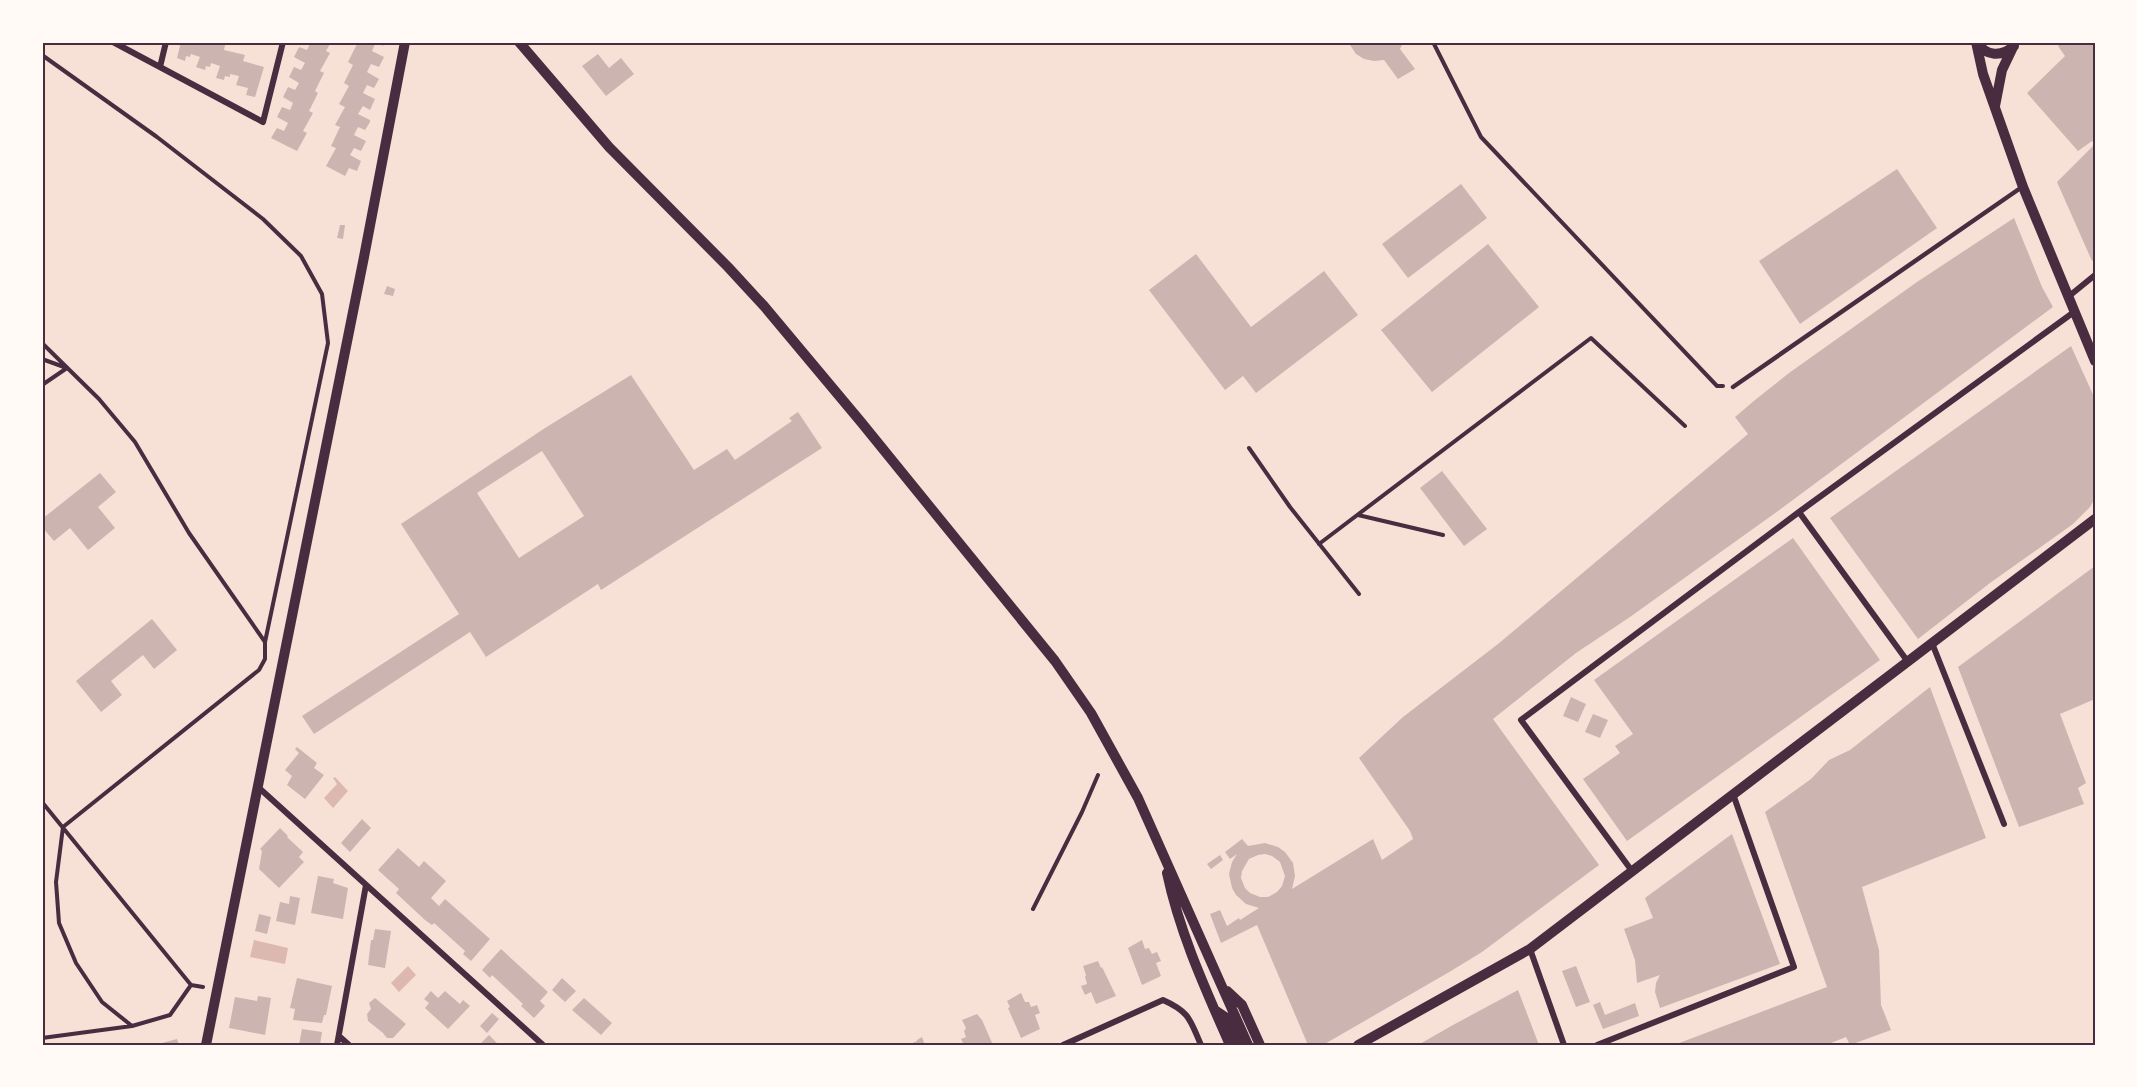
<svg xmlns="http://www.w3.org/2000/svg" width="2137" height="1087" viewBox="0 0 2137 1087" font-family="'Public Sans',sans-serif">
<style>
.water{fill:#dcb8b0}
.building{fill:#ccb4b1;fill-rule:evenodd}
.lines{fill:none;stroke-linecap:round;stroke-linejoin:round}
.path{stroke:#4a2c40;stroke-width:4}
.service{stroke:#4a2c40;stroke-width:4.5}
.minor{stroke:#4a2c40;stroke-width:6}
.tertiary{stroke:#4a2c40;stroke-width:10}
.neatline{fill:none;stroke:#4a2c40;stroke-width:2}
</style>
<rect width="100%" height="100%" fill="#f7e1d7"/>
<path class="water" d="M335,777L348,791L333,808L324,798L337,784L333,778Z
M254,940L288,948L285,964L250,957Z
M408,966L416,975L399,992L391,983Z"/>
<path class="building" d="M181,42H213L225,45L224,50L245,55L243,61L264,67L255,97L246,95L248,88L236,85L239,76L230,74V77L225,76L224,80L216,78L220,66L211,63L210,67L206,66L205,70L196,67L200,57L191,54L190,57L186,56L185,61L177,58Z
M311,42H331L326,51L330,53L320,71L324,73L315,91L318,93L309,111L313,113L303,131L307,133L297,151L271,138L277,128L284,131L288,123L277,117L282,107L290,110L293,103L283,97L288,87L295,90L299,83L289,77L294,67L301,70L305,63L294,57L299,47L307,50Z
M358,42H385L383,46L376,42L372,51L384,57L379,67L371,64L367,72L379,79L374,88L367,85L363,93L375,99L374,101L370,110L363,106L358,114L370,120V122L365,130L358,127L354,135L366,141L361,151L354,148L350,155L361,161L357,171L349,168L345,176L326,166L336,148L331,146L340,127L335,125L345,107L339,104L349,86L344,83L353,65L348,62Z
M1348,42H1403L1400,49L1415,69L1398,79L1384,60L1374,61L1364,59L1356,54Z
M2062,42H2095V259L2092,261L2057,182L2095,144L2092,141L2078,151L2027,93L2065,56L2058,46Z
M598,54L609,68L621,58L634,74L606,96L582,66Z
M1897,169L1937,228L1800,324L1759,261Z
M1461,184L1487,218L1408,278L1382,244Z
M2014,218L2042,287L2053,307L1778,511L1630,617L1576,653L1493,719L1599,865L1482,952L1451,971L1323,1045H1308L1257,925L1221,943L1210,914L1220,910L1227,926L1239,918L1240,920L1259,908L1246,904L1236,895L1232,888L1229,874L1232,862L1237,854L1230,859L1225,852L1242,839L1248,846L1265,843L1278,847L1285,852L1293,863L1295,876L1292,889L1373,839L1382,860L1413,839L1410,831L1359,758L1403,717L1498,644L1748,434L1735,417L1755,400L1789,373L1917,282ZM1265,854L1272,856L1280,862L1285,876L1282,886L1277,892L1268,897H1260L1250,893L1245,888L1241,878L1242,871L1249,859L1258,855Z
M340,225H345L343,239L337,238Z
M1488,244L1539,307L1432,392L1381,330Z
M1196,254L1251,327L1324,271L1358,315L1256,393L1243,376L1225,390L1149,290Z
M387,286L395,289L393,296L384,294Z
M2071,346L2095,399V498L2090,507L2073,524L1990,583L1918,639L1830,518Z
M631,375L694,470L727,449L735,460L792,421L789,418L798,412L822,448L601,590L598,584L486,657L470,632L314,734L302,716L459,614L401,524L545,428ZM542,451L584,516L519,558L477,493Z
M1442,471L1487,529L1464,546L1420,488Z
M100,473L116,492L98,507L115,528L88,550L70,528L54,541L42,527V519Z
M1793,538L1880,660L1627,841L1583,779L1620,753L1615,746L1633,734L1594,680Z
M2095,566V699L2060,714L2086,783L2078,788L2084,804L2019,827L1958,667Z
M152,619L177,650L154,669L143,655L111,681L122,695L101,712L76,681Z
M1930,687L1986,838L1862,887L1879,950L1881,1005L1891,1030L1850,1045L1846,1037L1826,1045H1674L1827,987L1765,812L1811,779L1829,760L1850,750Z
M1571,697L1586,704L1578,722L1563,716Z
M1593,714L1608,720L1600,738L1585,732Z
M297,747L317,763L314,768L324,775L305,799L287,785L292,776L285,770L299,753L295,749Z
M362,819L371,828L350,852L341,843Z
M280,828L288,836L287,837L303,852L299,857L304,862L279,888L259,869L262,851L260,849Z
M1732,834L1780,964L1660,1008L1655,992L1656,983L1660,975L1637,983L1635,960L1624,929L1653,918L1645,898Z
M398,848L419,867L424,861L446,881L431,898L439,906L445,899L490,939L471,961L463,954L465,951L434,923L432,925L425,920L396,893L399,889L378,870Z
M1220,855L1223,860L1211,869L1207,864Z
M318,876L334,879L333,883L348,888L343,919L311,913Z
M290,896L300,898L295,925L276,921L280,902L289,904Z
M259,914L271,917L267,934L255,931Z
M375,929L391,931L385,968L368,965L371,940H373Z
M1142,940L1145,949L1149,948L1152,954L1157,952L1161,961L1156,963L1161,976L1142,985L1128,948Z
M501,949L548,992L540,1001L545,1006L534,1018L521,1006L523,1004L492,975L490,978L482,970Z
M1098,961L1101,968L1102,967L1116,996L1096,1004L1091,992L1085,995L1081,986L1087,984L1085,977L1086,975L1083,966Z
M1576,966L1590,1002L1576,1007L1562,971Z
M297,978L332,986L326,1015H324L322,1023L293,1020L295,1009L290,1008Z
M562,978L576,991L565,1002L552,990Z
M1518,990L1539,1045H1418L1453,1025Z
M431,991L438,998L445,991L460,1004L463,1000L470,1006L448,1029L425,1008L429,1003L424,999Z
M1021,993L1025,1002H1029L1031,1007L1037,1005L1040,1013L1035,1015L1040,1029L1021,1038L1008,1008L1010,1007L1007,1001Z
M258,996L271,998L265,1035L229,1028L235,997L257,1001Z
M375,998L406,1024L393,1038H387L383,1033L368,1021L367,1014L371,1009L369,1003Z
M584,998L612,1023L601,1035L572,1010Z
M1600,1002L1605,1015L1635,1003L1639,1016L1603,1029L1593,1005Z
M492,1013L499,1019L487,1033L480,1026Z
M977,1014L982,1020L993,1045H964L961,1039L966,1037L964,1031L966,1028L962,1020Z
M302,1029L322,1032L320,1045H299Z
M489,1035L499,1045H479Z
M922,1037L925,1045H908L917,1041V1040Z
M177,1039L179,1045H158V1044Z"/>
<g class="lines">
<path class="path" d="M1433,42L1481,137L1717,386H1723
M42,55L157,137L263,219L301,256L322,294L328,343L265,642V659L259,670L63,827L56,882L59,923L76,963L102,1002L132,1026
M42,343L99,399L135,442L189,533L265,642
M42,359L64,367
M42,385L67,368
M1249,448L1290,507L1359,594
M1358,515L1443,535
M1319,544L1591,338L1685,426
M42,802L191,985L203,987
M1033,909L1082,812L1098,775
M42,1038L132,1026L170,1015L191,985"/>
<path class="service" d="M1733,387L2022,187"/>
<path class="minor" d="M113,42L263,122L283,42
M160,67L166,42
M2068,297L2095,275
M1799,512L1908,662
M1932,643L2004,824
M258,787L543,1045
M1632,871L1521,720L1799,512L2074,312
M1530,949L1564,1045
M339,1036L349,1045
M337,1045L366,885
M1063,1045L1163,1000C1190,1012 1190,1020 1201,1045
M1597,1045L1794,967L1733,794"/>
<path class="tertiary" d="M519,42L609,147L728,267L764,306L861,422L1055,661L1091,713L1138,798L1248,1045
M1976,42L1983,74L2023,187L2095,361
M1977,42C1986,57 2002,57 2014,46
M1995,106L2002,70L2013,47
M1167,873C1180,934 1205,988 1230,1045
M1227,991L1242,1005L1260,1045
M1216,1011L1228,1019L1239,1045
M206,1045L364,257L405,42
M1358,1045L1530,949L2095,519"/>
</g>
<rect width="2137" height="1087" fill="none" stroke="#fffaf5" stroke-width="87"/>
<rect x="44" y="44" width="2050" height="1000" class="neatline"/>
</svg>
